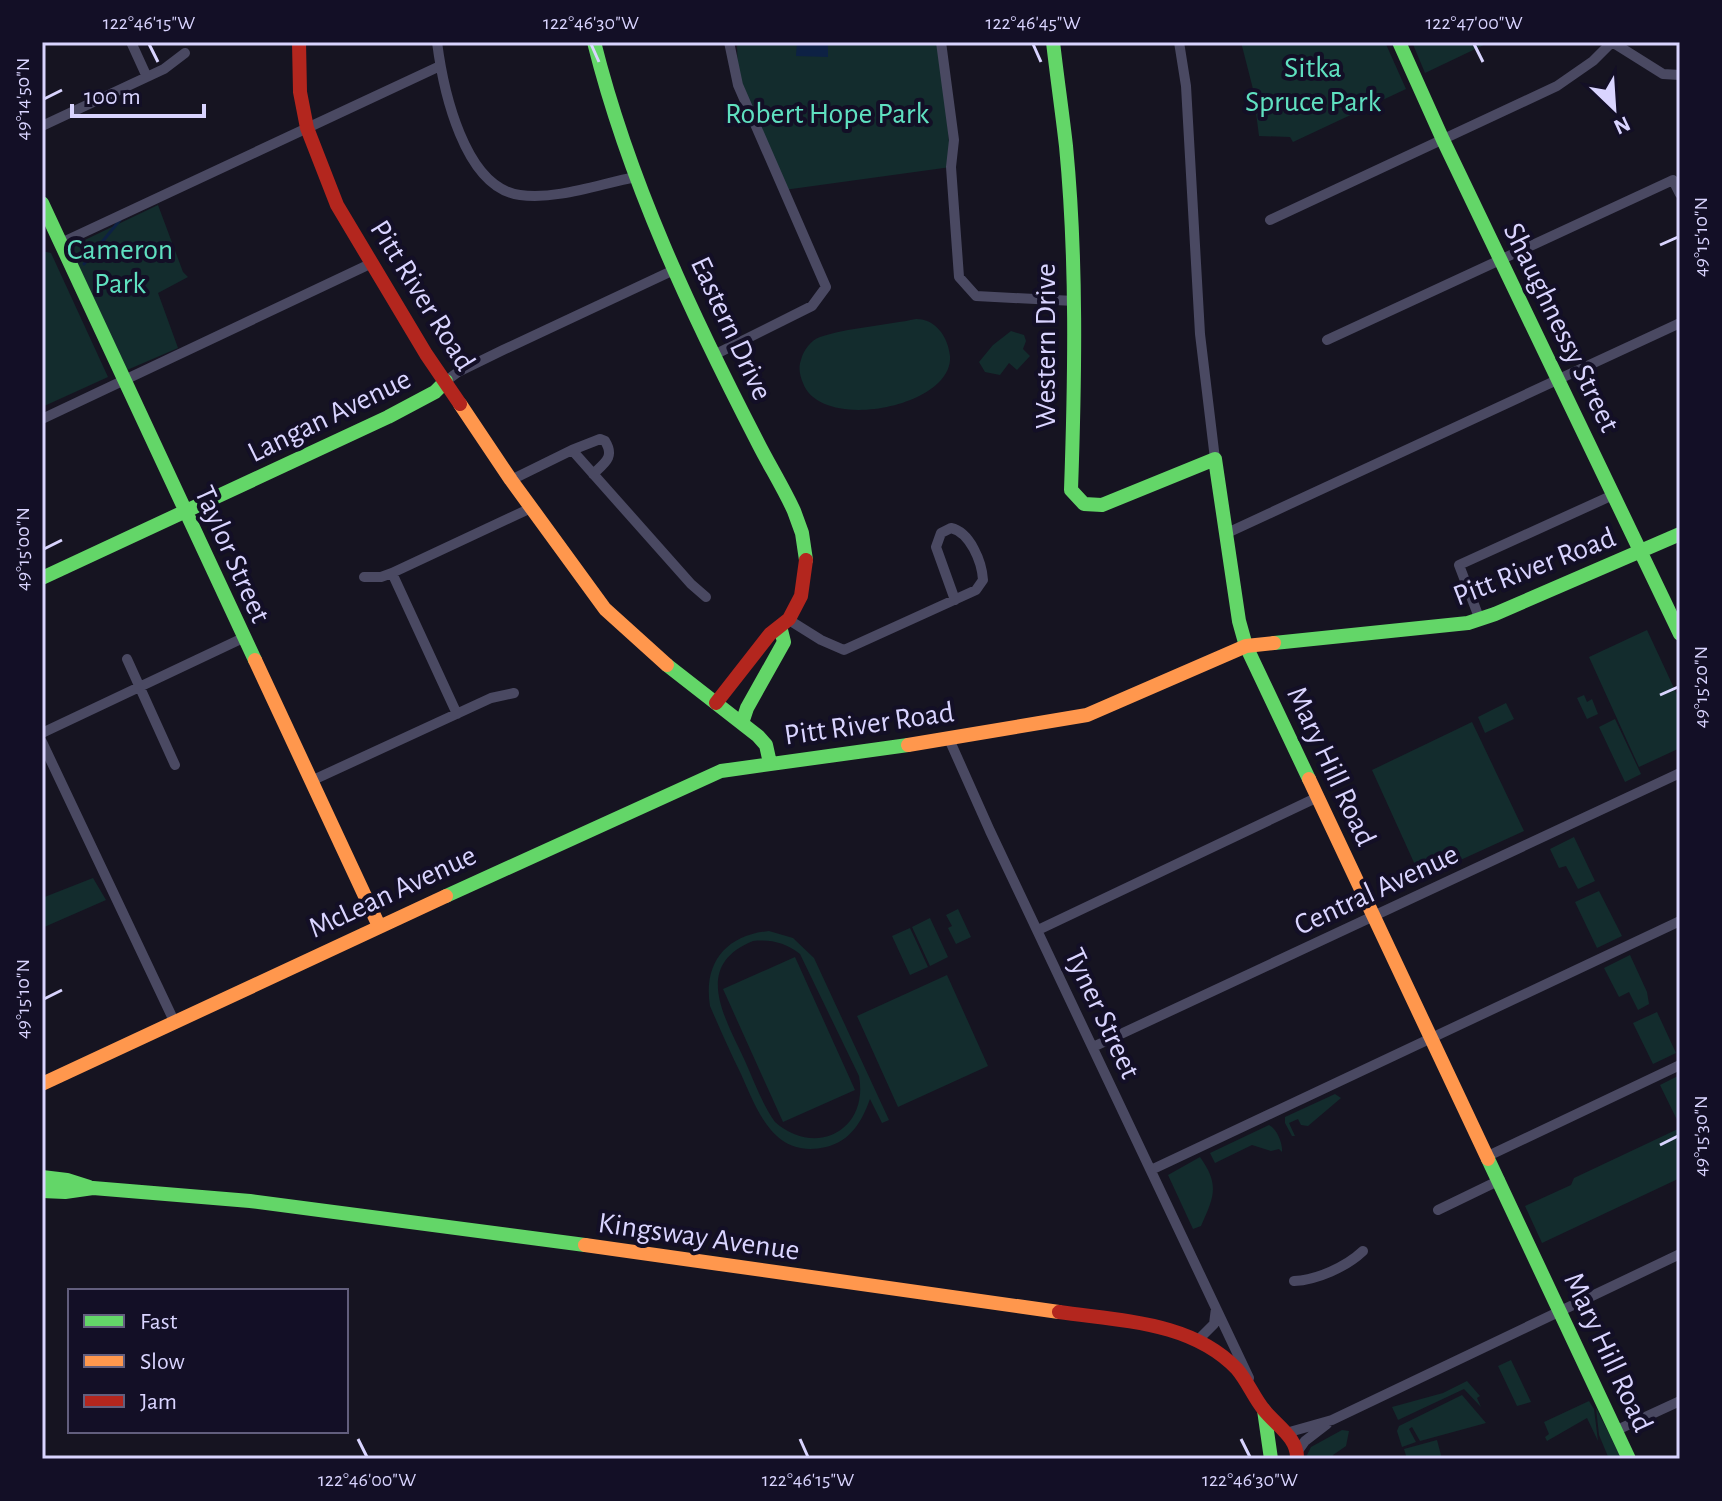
<svg xmlns="http://www.w3.org/2000/svg" width="1722" height="1501" viewBox="0 0 1722 1501" font-family="'Alegreya Sans',sans-serif">
<style>
.green{fill:#132c2d;fill-rule:evenodd}
.water{fill:#0d2144}
.lines{fill:none;stroke-linecap:round;stroke-linejoin:round}
.stream{stroke:#0d2144;stroke-width:3}
.street{stroke:#4a4962;stroke-width:10}
.fast{stroke:#63d668;stroke-width:14}
.slow{stroke:#ff974d;stroke-width:14}
.jam{stroke:#b3261e;stroke-width:14}
.ticks{fill:none;stroke:#d9d4ff;stroke-width:3}
.labels{text-anchor:middle;stroke-width:8;stroke-linejoin:round;paint-order:stroke}
.park-label{font-size:30px;fill:#5fe0c0;stroke:#130f26}
.street-label{font-size:30px;fill:#d9d4ff;stroke:#130f26}
.neatline{fill:none;stroke:#d9d4ff;stroke-width:3}
.ticks-label{font-size:20px;text-anchor:middle;fill:#d9d4ff}
</style>
<rect width="100%" height="100%" fill="#161421"/>
<path class="green" d="M737,42L941,43L951,167L784,190L738,85Z
M1241,42H1385L1406,89L1293,142L1290,137L1259,136L1253,89Z
M1412,42H1490L1425,73Z
M158,205L183,272L188,277L158,293L178,348L127,370L70,247Z
M42,251L51,253L108,377L42,407Z
M916,319C936,319 948,337 950,356C954,407 821,433 803,383C800,376 798,368 801,360C803,351 811,340 820,337C846,328 888,325 916,319Z
M1011,331L1024,335L1026,341L1023,349L1030,356L1017,370L1009,363L1000,375L985,372L979,362L993,345Z
M1647,630L1680,701V748L1639,767L1589,657Z
M1584,695L1587,702L1592,699L1598,714L1587,719L1577,698Z
M1506,703L1514,719L1485,733L1478,717Z
M1615,719L1641,774L1625,782L1599,727Z
M1472,722L1524,831L1421,878L1372,770Z
M1574,837L1595,881L1578,889L1566,866L1559,868L1550,849Z
M93,878L106,900L42,928V898Z
M1599,891L1622,936L1597,948L1575,902Z
M958,909L971,937L956,944L948,928L952,926L946,915Z
M930,918L948,957L930,966L912,927Z
M910,928L928,967L910,975L892,936Z
M769,931L793,938L814,958L889,1120L882,1123L870,1099C862,1121 851,1141 826,1147C774,1159 758,1112 741,1074C730,1052 720,1029 710,1006C703,963 726,935 769,931ZM753,941C771,939 786,943 800,954L859,1076C869,1130 816,1158 775,1122C762,1104 754,1081 745,1061C726,1019 691,966 753,941Z
M1630,955L1647,992L1649,1004L1638,1010L1629,992L1619,997L1604,968Z
M795,957L855,1090L783,1122L723,989Z
M947,975L988,1066L898,1107L857,1016Z
M1657,1012L1676,1053L1653,1064L1633,1023Z
M1680,1075V1126L1660,1085Z
M1335,1094L1341,1098L1308,1126L1301,1125L1298,1119L1289,1123L1295,1136H1292L1285,1123V1117Z
M1269,1125C1277,1129 1283,1144 1282,1152L1279,1149L1271,1151L1252,1145L1215,1163L1210,1153Z
M1680,1128V1178L1542,1243L1525,1206L1571,1185L1574,1178Z
M1200,1157C1220,1185 1214,1197 1201,1226L1193,1229L1168,1175Z
M1511,1360L1531,1402L1517,1406L1498,1366Z
M1467,1381L1480,1396L1477,1398L1481,1407L1464,1389L1398,1420L1392,1407L1443,1393Z
M1462,1395L1486,1423L1420,1441L1412,1427L1409,1429L1416,1442L1402,1447L1397,1431L1399,1426Z
M1589,1401L1594,1409L1598,1441L1587,1418L1547,1441L1545,1437L1549,1434L1544,1422Z
M1596,1408L1622,1459H1609L1599,1435Z
M1342,1430L1349,1431L1346,1446L1333,1455L1332,1459H1305L1311,1447Z
M1437,1440L1442,1459H1407L1404,1449Z"/>
<path class="water" d="M797,42H828V57L796,56Z"/>
<g class="lines">
<path class="stream" d="M84,264L120,220"/>
<path class="street" d="M131,42L147,77
M437,42C443,89 464,188 520,195C557,200 599,184 636,177
M941,42L954,140L951,167L959,277L976,296L1074,301
M1179,42L1186,86L1200,334L1215,459
M1612,42L1663,74L1680,75
M42,126L164,69L185,53
M1270,220L1557,86L1593,61L1612,42
M61,243L440,66
M1327,340L1673,180L1680,194
M714,355L812,306L826,287L738,85L729,42
M446,381L458,372L503,350L676,269
M42,419L370,264
M572,450L600,439L605,441C615,457 605,463 593,474
M511,480L572,450L691,584L706,597
M1225,534L1680,323
M392,573L457,714
M364,577H381L392,573L531,508
M789,620L821,640L844,650L976,590L983,580C982,562 970,532 951,528L941,533L936,547L955,600
M1480,620L1459,565L1613,495
M127,659L175,765
M42,733L243,638
M949,739L990,831L1249,1378
M42,742L175,1023
M311,781L491,698L514,693
M1038,930L1318,797
M1093,1047L1680,773
M1488,1156L1680,1065
M1151,1170L1680,921
M1438,1210L1500,1180
M1294,1281C1317,1280 1346,1267 1363,1251
M1198,1340L1214,1324L1216,1308
M1617,1430L1680,1401
M1286,1433L1332,1420L1680,1254
M1297,1452L1305,1441L1327,1424"/>
<path class="fast" d="M594,42C629,182 691,313 757,441C769,465 783,487 794,511L802,533L806,560
M1053,42C1057,77 1062,111 1066,146C1077,260 1075,376 1071,490L1084,504L1102,505L1215,459L1239,621L1246,646L1309,779
M1399,42L1443,140L1680,634
M42,203L255,660
M42,578L388,417L435,392L446,381
M1274,643L1468,623L1495,614L1680,534
M667,665L758,736L766,745L770,763
M742,723L747,708L784,642L781,630
M446,896L721,771L908,745
M1488,1159L1629,1459
M42,1177L67,1180L89,1187
M42,1191L65,1192L93,1188L250,1201L585,1245
M1264,1410L1271,1459"/>
<path class="slow" d="M460,404L511,480L605,609L667,665
M255,660L379,926
M908,745L1087,715L1246,646L1274,643
M1309,779L1488,1159
M42,1084L446,896
M585,1245L1059,1312"/>
<path class="jam" d="M299,42L300,92L307,128L337,205L426,354L460,404
M716,703L770,634L789,619L801,596L806,560
M1059,1312C1120,1321 1191,1321 1237,1369C1248,1382 1254,1398 1264,1410C1277,1426 1298,1438 1297,1459"/>
</g>
<path class="ticks" d="M149,44L158,62M591,44L599,62M1033,44L1041,62M1474,44L1483,62M44,99L62,90M1660,245L1678,237M44,549L62,540M1660,695L1678,687M44,999L62,990M1660,1145L1678,1136M358,1439L367,1457M800,1439L808,1457M1241,1439L1250,1457"/>
<g class="labels">
<g class="park-label">
<text x="1313" y="77">Sitka<tspan x="1313" dy="34">Spruce Park</tspan></text>
<text x="827" y="123">Robert Hope Park</text>
<text x="120" y="259">Cameron<tspan x="120" dy="34">Park</tspan></text>
</g>
<g class="street-label">
<text transform="translate(423 295) rotate(58)" y="10">Pitt River Road</text>
<text transform="translate(1562 327) rotate(64)" y="10">Shaughnessy Street</text>
<text transform="translate(732 328) rotate(65)" y="10">Eastern Drive</text>
<text transform="translate(1045 346) rotate(-90)" y="10">Western Drive</text>
<text transform="translate(329 415) rotate(-26)" y="10">Langan Avenue</text>
<text transform="translate(233 554) rotate(66)" y="10">Taylor Street</text>
<text transform="translate(1534 566) rotate(-21)" y="10">Pitt River Road</text>
<text transform="translate(869 723) rotate(-8)" y="10">Pitt River Road</text>
<text transform="translate(1332 766) rotate(65)" y="10">Mary Hill Road</text>
<text transform="translate(1376 889) rotate(-25)" y="10">Central Avenue</text>
<text transform="translate(392 891) rotate(-25)" y="10">McLean Avenue</text>
<text transform="translate(1103 1013) rotate(65)" y="10">Tyner Street</text>
<text transform="translate(699 1236) rotate(8)" y="10">Kingsway Avenue</text>
<text transform="translate(1609 1352) rotate(65)" y="10">Mary Hill Road</text>
</g>
</g>
<rect width="1722" height="1501" fill="none" stroke="#130f26" stroke-width="88"/>
<rect x="68" y="1289" width="280" height="144" fill="#130f26" stroke="#625e7d" stroke-width="2"/>
<rect x="84" y="1315" width="40" height="12" fill="#63d668" stroke="#625e7d" stroke-width="2"/>
<text x="140" y="1329" font-size="24" fill="#d9d4ff">Fast</text>
<rect x="84" y="1355" width="40" height="12" fill="#ff974d" stroke="#625e7d" stroke-width="2"/>
<text x="140" y="1369" font-size="24" fill="#d9d4ff">Slow</text>
<rect x="84" y="1395" width="40" height="12" fill="#b3261e" stroke="#625e7d" stroke-width="2"/>
<text x="140" y="1409" font-size="24" fill="#d9d4ff">Jam</text>
<g transform="translate(1614 108) rotate(155)" stroke="#130f26" stroke-width="6" paint-order="stroke">
<path d="M0-6L14 30L0 20L-14 30Z" fill="#d9d4ff"/>
<text y="-12" font-size="22" font-weight="bold" text-anchor="middle" fill="#d9d4ff">N</text>
</g>
<path d="M72 104v12h132v-12" fill="none" stroke="#d9d4ff" stroke-width="4"/>
<text x="84" y="104" font-size="24" fill="#d9d4ff" stroke="#130f26" stroke-width="6" paint-order="stroke">100 m</text>
<rect x="44" y="44" width="1634" height="1413" class="neatline"/>
<g class="ticks-label">
<text x="149" y="29">122°46'15"W</text>
<text x="591" y="29">122°46'30"W</text>
<text x="1033" y="29">122°46'45"W</text>
<text x="1474" y="29">122°47'00"W</text>
<text transform="translate(22 99) rotate(-90)" y="7">49°14'50"N</text>
<text transform="translate(1700 237) rotate(-90)" y="7">49°15'10"N</text>
<text transform="translate(22 549) rotate(-90)" y="7">49°15'00"N</text>
<text transform="translate(1700 687) rotate(-90)" y="7">49°15'20"N</text>
<text transform="translate(22 999) rotate(-90)" y="7">49°15'10"N</text>
<text transform="translate(1700 1136) rotate(-90)" y="7">49°15'30"N</text>
<text x="367" y="1486">122°46'00"W</text>
<text x="808" y="1486">122°46'15"W</text>
<text x="1250" y="1486">122°46'30"W</text>
</g>
</svg>
